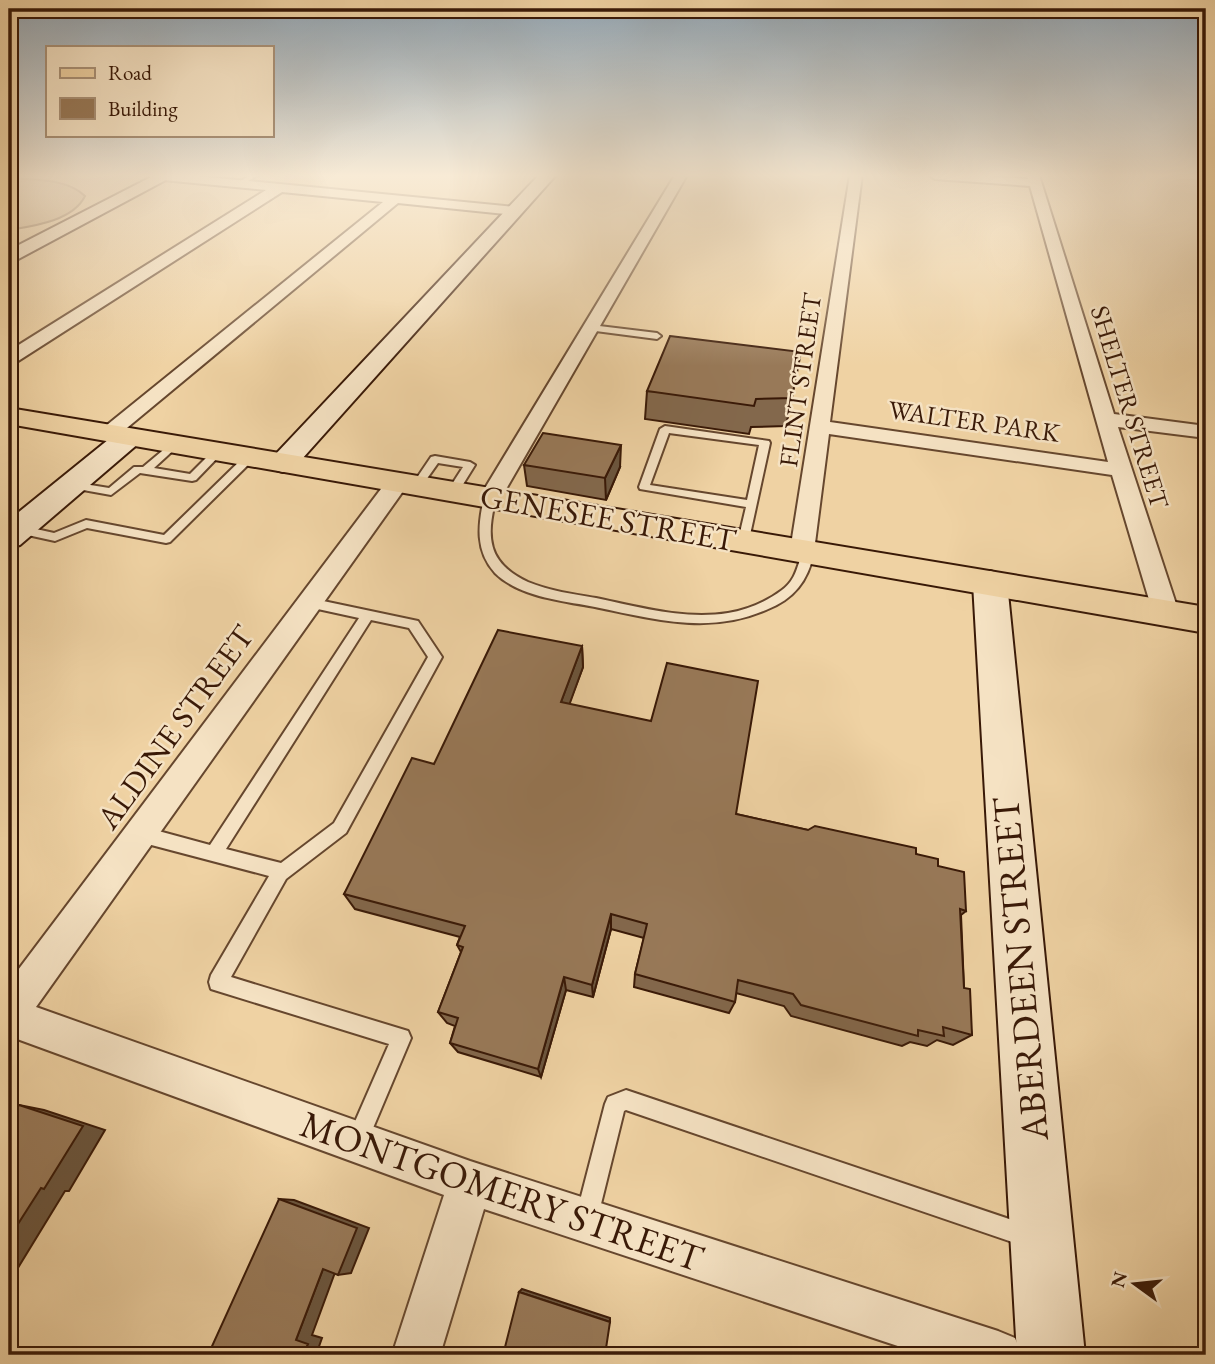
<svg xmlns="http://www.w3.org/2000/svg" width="1215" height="1364" viewBox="0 0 1215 1364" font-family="'EB Garamond',serif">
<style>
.green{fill:#d0b388;stroke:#846648;stroke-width:2}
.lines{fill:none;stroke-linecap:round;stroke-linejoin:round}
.lane-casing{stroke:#66472e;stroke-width:4}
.street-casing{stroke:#66472e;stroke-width:4}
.secondary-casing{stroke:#391907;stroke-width:4}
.primary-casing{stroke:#391907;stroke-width:4}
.lane{fill:#f5e2c3;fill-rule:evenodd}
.street{fill:#f5e2c3;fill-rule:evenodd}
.secondary{fill:#f5e2c3;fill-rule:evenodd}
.primary{fill:#efd2a3;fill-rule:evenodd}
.wall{fill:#83684c;stroke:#391907;stroke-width:2}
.shaded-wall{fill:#6a553e;stroke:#391907;stroke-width:2}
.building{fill:#987958;stroke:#391907;stroke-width:2}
.labels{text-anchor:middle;stroke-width:5;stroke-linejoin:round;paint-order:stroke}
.far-street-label{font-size:26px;fill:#391907;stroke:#f5e2c3}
.street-label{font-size:32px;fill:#391907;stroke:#f5e2c3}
.near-street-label{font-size:38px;fill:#391907;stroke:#f5e2c3}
</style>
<rect width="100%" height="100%" fill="#efd2a3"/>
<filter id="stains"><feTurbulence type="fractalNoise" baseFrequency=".00286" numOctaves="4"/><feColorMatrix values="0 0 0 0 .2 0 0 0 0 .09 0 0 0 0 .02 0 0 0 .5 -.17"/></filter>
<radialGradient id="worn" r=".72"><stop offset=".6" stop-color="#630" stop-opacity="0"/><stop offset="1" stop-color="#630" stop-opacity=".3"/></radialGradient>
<path class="green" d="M9,178C34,180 66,178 85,196C73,221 33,226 9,230Z"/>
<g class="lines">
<defs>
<path id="lane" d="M251,175H258L243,184H239V182Z
M591,325L657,333L661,336L657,339L588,330L587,328Z
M665,426L769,441L770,443L748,544H740L738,541L746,507L640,489L639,487L660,429ZM669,433L759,445L747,500L650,485Z
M174,441L178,442V446L154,468L190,474L214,450L218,449L223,452L196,480L192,481L140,473L111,495L72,488L67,485L72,482L109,488L134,467H143Z
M250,454L255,457L254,459L170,542L166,543L87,528L55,541L14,532L12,529L18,525L54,533L86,520L164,535L246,455Z
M435,456L470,462L475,465L457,494H449L447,492L463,467L438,463L421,487H413L412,485L431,457Z
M490,495L496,498C491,518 486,542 499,560C506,570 517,577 528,582C550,591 573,594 596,598C639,607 684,620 728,613C747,610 766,602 782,590C797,579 797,565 804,549L808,548L814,552C808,581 794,599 766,610C709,635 653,619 595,607C563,601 519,597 495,573C475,551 478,525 484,498Z
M309,598L418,621L442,657L346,833L286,879L231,977L408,1031L411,1038L365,1147L358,1151L351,1147L347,1140L389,1044L211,989L209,982L211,975L269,876L140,842L134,839L132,834L134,829L140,826L210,845L359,618L304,606L303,603ZM371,620L409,628L428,657L334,823L281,863L226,849Z
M626,1090L1027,1225L1035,1228L1038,1236L1035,1244L1027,1247L626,1110L624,1111L598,1216L595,1224L587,1227L579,1224L576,1216L605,1104L608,1097Z"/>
<path id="street" d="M147,175H186L515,207L522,211L515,215L398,203L116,437H102L99,433L102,429L383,202L282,192L15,363L9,364V351L266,190L153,179Z
M675,175H687L501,498L498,503H482L479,498Z
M850,175H862L830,422L1108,462L1030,186L935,179L929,175H976L1028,179L1027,175H1039L1114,414L1206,426V438L1118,427L1179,613L1175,620L1166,622L1157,620L1153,613L1112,475L829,434L814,551L810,557L802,559L794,557L790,551Z
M398,475L406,477L409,482L406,487L36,1007L470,1161L998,1331L1015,1338L1022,1355H925L484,1209L440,1355H392L444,1195L9,1036V982L390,477Z"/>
<path id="secondary" d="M155,175H175L9,264V250Z
M539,175H556L293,469L283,472L273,469L268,463L273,457Z
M129,429L139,431L143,437L139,443L20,545L9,548V520L119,431Z
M990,571L1002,575L1007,583L1085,1355H1017L973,583L978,575Z"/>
<path id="primary" d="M9,408L1206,607V633L9,424Z"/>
</defs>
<use href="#lane" class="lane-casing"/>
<use href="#street" class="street-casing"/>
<use href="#secondary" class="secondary-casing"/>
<use href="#primary" class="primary-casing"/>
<use href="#lane" class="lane"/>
<use href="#street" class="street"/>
<use href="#secondary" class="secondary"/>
<use href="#primary" class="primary"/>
</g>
<path class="wall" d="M647,391L792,398L786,426L751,427L749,434L645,419Z
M524,465L620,467L606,500L527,486Z
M582,646L583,667L569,704L736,814L916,854L938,866L966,911L961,915L964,988L972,1035L953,1045L937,1040L927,1046L910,1042L902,1046L791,1016L784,1006L736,993L735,1002L729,1013L634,987L635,974L644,938L611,929L593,997L566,990L541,1077L458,1052L450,1043L455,1026L447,1023L438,1012L461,952L457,945L460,937L355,909L344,894L434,764Z"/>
<path class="shaded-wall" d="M621,445L620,467L606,500L605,478Z
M582,646L583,667L563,722L561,702Z
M611,914V929L593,997L592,985Z
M564,977L566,990L541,1077L538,1069Z
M19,1105L44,1110L105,1130L69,1191H65L16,1271L9,1272V1238Z
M279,1199L294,1200L369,1228L351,1273L338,1275Z
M337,1267L312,1335L322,1338L316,1355H303L296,1340L323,1269Z
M522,1289L610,1318V1322L519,1292Z"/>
<path class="building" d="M670,336L801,352L792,398L756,399L754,406L647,391Z
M543,433L621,445L605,478L524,465Z
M498,630L582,646L561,702L651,721L667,663L758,681L736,814L808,830L815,826L916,848V854L938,859V866L964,872L966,911L960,909L964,988L970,989L972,1035L943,1027L944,1036L918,1030V1036L801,1005L793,994L738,980L735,1002L635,974L647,924L611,914L592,985L564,977L538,1069L450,1043L458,1018L438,1012L463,947L457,945L465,926L344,894L412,758L434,764Z
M19,1105L83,1126L44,1189L41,1188L9,1238V1121Z
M279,1199L357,1228L338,1275L323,1269L296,1340L308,1344L303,1355H208Z
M519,1292L610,1322L605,1355H503Z"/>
<linearGradient id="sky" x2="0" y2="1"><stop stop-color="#92a7b7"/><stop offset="0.48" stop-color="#f8ebd6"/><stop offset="1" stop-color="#f8ebd6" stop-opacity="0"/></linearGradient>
<rect width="1215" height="366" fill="url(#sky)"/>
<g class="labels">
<g class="far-street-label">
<text transform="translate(800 380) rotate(-82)" y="9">FLINT STREET</text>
<text transform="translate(1130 407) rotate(73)" y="9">SHELTER STREET</text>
<text transform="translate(974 421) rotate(8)" y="9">WALTER PARK</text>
</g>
<g class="street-label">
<text transform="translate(608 518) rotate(10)" y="11">GENESEE STREET</text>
<text transform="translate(175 727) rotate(-54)" y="11">ALDINE STREET</text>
</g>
<g class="near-street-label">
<text transform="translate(1020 969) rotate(-95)" y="13">ABERDEEN STREET</text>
<text transform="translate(502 1191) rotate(19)" y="13">MONTGOMERY STREET</text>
</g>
</g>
<rect width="1215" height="1364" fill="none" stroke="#efd2a3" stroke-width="35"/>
<rect x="10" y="10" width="1194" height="1343" fill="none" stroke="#391907" stroke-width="3.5"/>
<rect x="18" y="18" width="1180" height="1329" fill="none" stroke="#391907" stroke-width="2"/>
<rect x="46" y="46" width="228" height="91" fill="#f5e2c3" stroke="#aa9278" stroke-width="2"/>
<rect x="60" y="68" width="35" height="10" fill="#efd2a3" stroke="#aa9278" stroke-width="2"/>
<text x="108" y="80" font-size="21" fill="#391907">Road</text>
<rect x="60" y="98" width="35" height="21" fill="#987958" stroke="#aa9278" stroke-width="2"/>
<text x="108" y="116" font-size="21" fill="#391907">Building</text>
<g transform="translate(1135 1284) rotate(285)" stroke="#f5e2c3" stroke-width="5" paint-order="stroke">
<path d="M0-5L12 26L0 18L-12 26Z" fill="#391907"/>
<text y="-10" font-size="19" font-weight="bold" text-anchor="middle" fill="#391907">N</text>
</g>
<rect width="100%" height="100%" filter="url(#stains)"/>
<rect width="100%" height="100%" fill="url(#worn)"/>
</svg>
